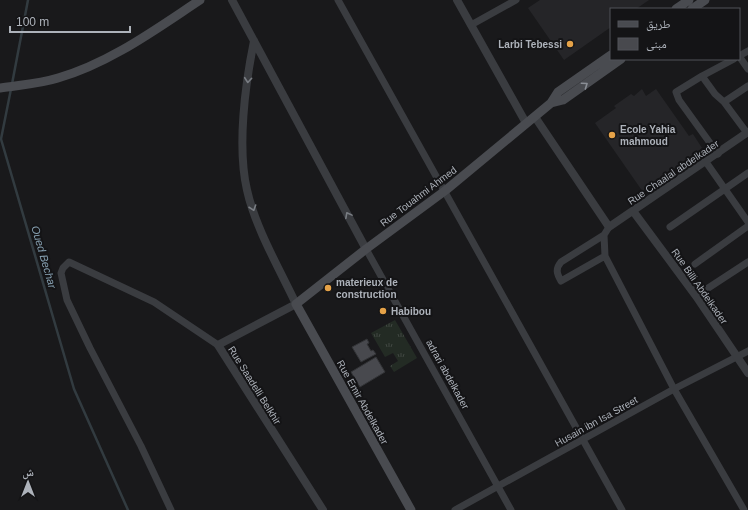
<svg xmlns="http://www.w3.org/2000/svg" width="748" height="510" viewBox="0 0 748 510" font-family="Helvetica,'Noto Naskh Arabic',sans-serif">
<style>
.built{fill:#252528}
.park{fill:url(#park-tufts)}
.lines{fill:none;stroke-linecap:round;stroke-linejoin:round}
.stream{stroke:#323b40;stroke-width:2.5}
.building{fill:#48494e;stroke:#333437}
.minor{stroke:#3a3c40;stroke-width:7}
.tertiary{stroke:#3a3c40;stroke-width:8}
.secondary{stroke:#494b50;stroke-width:9}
.oneway{stroke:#797d83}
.oneway2{stroke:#8a8e95}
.poi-dot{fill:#e5a248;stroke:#141416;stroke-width:1.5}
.labels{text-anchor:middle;stroke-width:4;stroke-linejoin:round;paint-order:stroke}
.poi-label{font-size:10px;font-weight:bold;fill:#adb2ba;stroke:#141416;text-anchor:start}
.street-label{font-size:10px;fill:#adb2ba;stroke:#141416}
.water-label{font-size:11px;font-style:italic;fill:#87a1b2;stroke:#141416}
</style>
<defs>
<pattern id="park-tufts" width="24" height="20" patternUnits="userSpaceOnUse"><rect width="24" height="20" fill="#232b24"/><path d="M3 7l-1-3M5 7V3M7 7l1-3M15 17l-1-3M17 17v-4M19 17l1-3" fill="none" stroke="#404742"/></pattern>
</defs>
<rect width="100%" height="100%" fill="#19191b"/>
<path class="built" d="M540,0H649L636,9H611V27L564,60L528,8Z
M642,89L646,96L656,89L689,136L693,134L702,148L643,192L595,123L616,108L614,106L631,94L634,96Z"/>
<path class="park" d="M395,320L417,358L394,372L390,366L398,361L393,353L385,357L371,333Z"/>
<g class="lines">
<path class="stream" d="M12,84L28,0
M11,89L1,139L74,389L128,510"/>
</g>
<path class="building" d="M367,339L369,343L367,344L371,351L373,350L376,354L361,362L352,347Z
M376,357L385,372L360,387L351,372Z"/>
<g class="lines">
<path class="minor" d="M338,0L622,510
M471,25L516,0
M739,56L748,69
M739,56L748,51
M702,76L715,94L724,102L748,86
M724,102L747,133
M718,154L679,100L676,92L702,76L734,59
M706,162L748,222
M670,227L748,173
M604,235L561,262C555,269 557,274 561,281L605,256L604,235L609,227
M366,249L511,510
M605,256L674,389L744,510
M695,264L748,226
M696,296L748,262
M171,510L141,446L90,348L67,300L61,273L63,268L69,262L154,302L218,345
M455,510L674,389L748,351"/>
<path class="tertiary" d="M232,0L366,249
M457,0L526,123
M254,41C245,85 237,147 247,190C255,227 280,270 296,304L218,345L323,510
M535,117L609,227L748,132
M633,211L696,296L748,373"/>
<path class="secondary" d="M676,9L689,0
M692,9L705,0
M0,88C19,85 39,84 58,78C110,63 156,29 200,0
M551,103L563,100L621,59
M411,510L296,304L366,249L446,190L551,103L558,92L611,55"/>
</g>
<defs><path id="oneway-chevron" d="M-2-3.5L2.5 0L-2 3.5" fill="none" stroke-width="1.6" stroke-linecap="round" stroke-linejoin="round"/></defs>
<g class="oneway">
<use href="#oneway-chevron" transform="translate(248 80) rotate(95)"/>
<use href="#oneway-chevron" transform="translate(253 208) rotate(71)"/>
<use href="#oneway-chevron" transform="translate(348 215) rotate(-118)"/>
</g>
<use class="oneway2" href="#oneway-chevron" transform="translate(585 85) rotate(-35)"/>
<g class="poi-dot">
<circle cx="570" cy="44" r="4"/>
<circle cx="612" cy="135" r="4"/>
<circle cx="328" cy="288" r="4"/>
<circle cx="383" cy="311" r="4"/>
</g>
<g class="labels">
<g class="poi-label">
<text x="562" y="48" text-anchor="end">Larbi Tebessi</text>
<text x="620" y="133">Ecole Yahia<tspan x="620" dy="12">mahmoud</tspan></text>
<text x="336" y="286">materieux de<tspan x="336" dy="12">construction</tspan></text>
<text x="391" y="315">Habibou</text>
</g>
<g class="street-label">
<text transform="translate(673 172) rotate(-34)" y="4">Rue Chaalal abdelkader</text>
<text transform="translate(418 196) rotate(-37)" y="4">Rue Touahmi Ahmed</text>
<text transform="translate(700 286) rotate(55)" y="4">Rue Billi Abdelkader</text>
<text transform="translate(448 374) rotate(61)" y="4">adrari abdelkader</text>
<text transform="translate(255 385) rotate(58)" y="4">Rue Saadelli Belkhir</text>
<text transform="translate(363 402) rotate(61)" y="4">Rue Emir Abdelkader</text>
<text transform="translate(596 421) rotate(-29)" y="4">Husain ibn Isa Street</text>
</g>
<g class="water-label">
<text transform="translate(44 257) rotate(74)" y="4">Oued Bechar</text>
</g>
</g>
<rect x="610" y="8" width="130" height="52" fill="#141416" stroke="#515358"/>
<rect x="618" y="21" width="20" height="6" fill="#494b50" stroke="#515358"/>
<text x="646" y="28" font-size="12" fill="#adb2ba">طريق</text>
<rect x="618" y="38" width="20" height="12" fill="#48494e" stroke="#515358"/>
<text x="646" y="48" font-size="12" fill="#adb2ba">مبنى</text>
<g transform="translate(28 482)" stroke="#141416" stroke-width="3" paint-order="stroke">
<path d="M0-3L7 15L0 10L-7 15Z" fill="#adb2ba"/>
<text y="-6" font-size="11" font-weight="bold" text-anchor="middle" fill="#adb2ba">ش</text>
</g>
<path d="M10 26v6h120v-6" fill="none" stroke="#adb2ba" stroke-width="2"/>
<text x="16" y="26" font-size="12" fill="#adb2ba" stroke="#141416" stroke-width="3" paint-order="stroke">100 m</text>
</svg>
